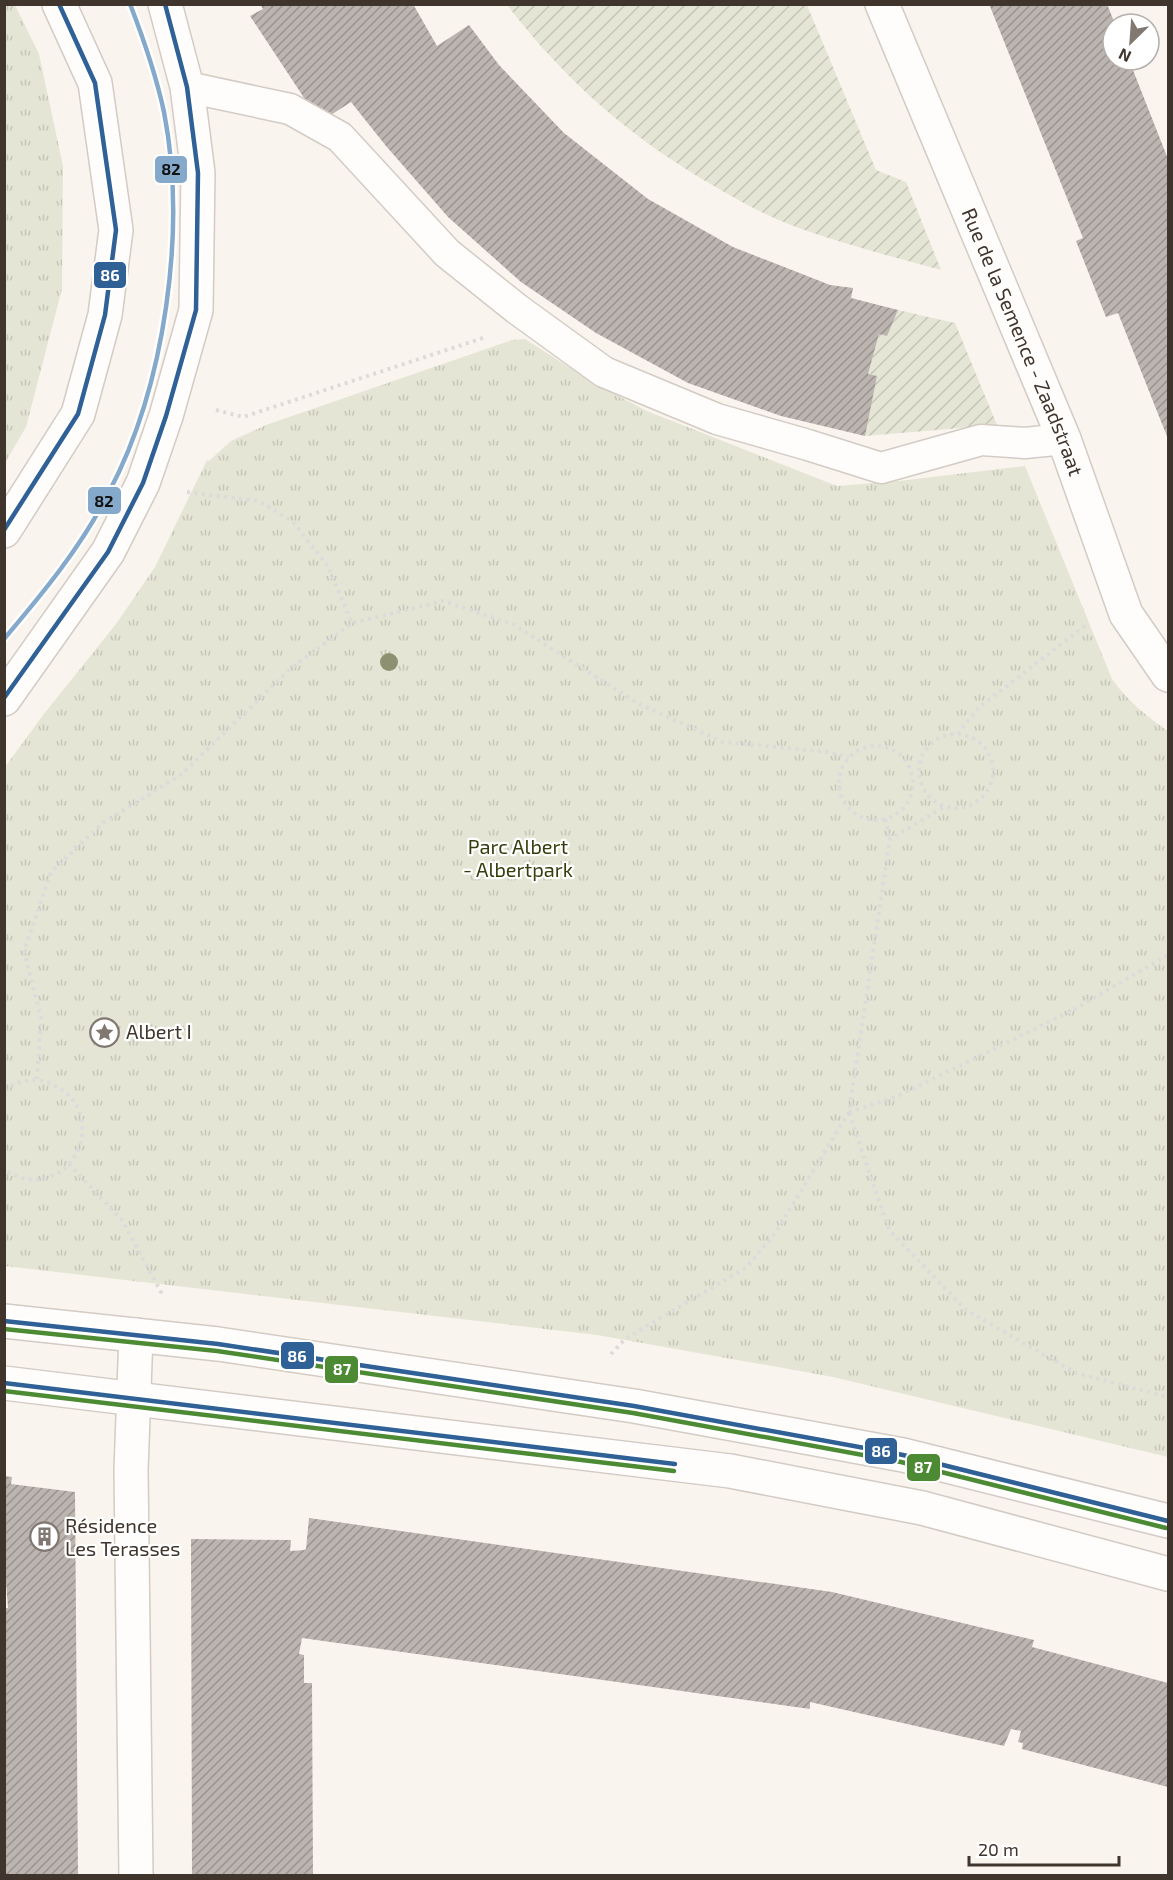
<svg xmlns="http://www.w3.org/2000/svg" width="1173" height="1880" viewBox="0 0 1173 1880" font-family="'Exo 2',sans-serif">
<style>
.park{fill:url(#park-tufts)}
.garden{fill:url(#garden-furrows)}
.building{fill:url(#building-hatch)}
.lines{fill:none;stroke-linecap:round;stroke-linejoin:round}
.lane-casing{stroke:#d3cbc4;stroke-width:33}
.street-casing{stroke:#d3cbc4;stroke-width:36}
.secondary-casing{stroke:#d3cbc4;stroke-width:36}
.path{stroke:#dddbda;stroke-width:4;stroke-dasharray:3 4.5;stroke-linecap:butt}
.lane{stroke:#fefdfc;stroke-width:30}
.street{stroke:#fefdfc;stroke-width:33}
.secondary{stroke:#fefdfc;stroke-width:33}
.bus-1-casing{stroke:#fff;stroke-width:9}
.bus-2-casing{stroke:#fff;stroke-width:9}
.bus-1{stroke:#306196;stroke-width:4.5}
.bus-2{stroke:#4c8b33;stroke-width:4.5}
.tram-1-casing{stroke:#fff;stroke-width:9}
.tram-1{stroke:#85a9cb;stroke-width:4.5}
.tree{fill:#8e9072}
.labels{text-anchor:middle;stroke-width:4.5;stroke-linejoin:round;paint-order:stroke}
.street-label{font-size:20px;fill:#40352d;stroke:#fff}
.park-label{font-size:20px;fill:#353e0d;stroke:#fff}
.poi-label{font-size:20px;fill:#40352d;stroke:#fff;text-anchor:start}
.line-badge{stroke:#fff;stroke-width:2}
.badge-label{font-size:16px;text-anchor:middle;font-weight:bold;fill:#fff}
.pale-badge-label{font-size:16px;text-anchor:middle;font-weight:bold;fill:#111}
</style>
<defs>
<pattern id="park-tufts" width="24" height="20" patternUnits="userSpaceOnUse" patternTransform="scale(1.5)"><rect width="24" height="20" fill="#e5e5d6"/><path d="M3 7l-1-3M5 7V3M7 7l1-3M15 17l-1-3M17 17v-4M19 17l1-3" fill="none" stroke="#c6c5b8"/></pattern>
<pattern id="garden-furrows" width="10" height="10" patternUnits="userSpaceOnUse" patternTransform="scale(1.5)"><rect width="10" height="10" fill="#e5e5d6"/><path d="M-1 1l2-2M0 10L10 0M9 11l2-2" fill="none" stroke="#c6c5b8"/></pattern>
<pattern id="building-hatch" width="6" height="6" patternUnits="userSpaceOnUse" patternTransform="scale(1.5)"><rect width="6" height="6" fill="#bcb4af"/><path d="M-1 1l2-2M0 6l6-6M5 7l2-2" fill="none" stroke="#9a938f"/></pattern>
</defs>
<rect width="100%" height="100%" fill="#faf4ee"/>
<path class="park" d="M15,5L39,54L63,166L62,289L26,427L5,463L4,5Z
M525,339L597,385L647,411L837,486L899,481L1025,466L1112,679C1128,701 1146,716 1168,731V1457L833,1377L597,1335L5,1266V767L43,715L116,624L155,567L207,460L209,461L231,441L266,425L512,340Z"/>
<path class="garden" d="M507,5H807L876,170L906,182L941,270C893,257 843,244 796,227C769,217 743,203 719,189C633,140 567,83 507,5Z
M898,310L955,323L997,425L865,436L876,376L868,374L879,334L887,335Z"/>
<path class="building" d="M260,4H413L437,46L469,25L499,65L564,133L648,199L733,247L830,285L853,288L851,298L898,310L887,336L879,334L868,374L877,376L865,436L781,416L688,383L596,333L521,282L448,217L386,146L351,102L320,122L250,16L263,9Z
M989,4H1107L1115,24H1113V60H1129L1168,159V439L1118,313L1106,317L1076,241L1083,238Z
M4,1476L12,1477L11,1484L75,1492L78,1875H4V1608H8L6,1582H4Z
M309,1518L832,1592L1034,1640L1032,1647L1168,1683V1787L1022,1749L1023,1743L1018,1742L1021,1731L1011,1729L1004,1746L810,1702V1709L302,1638L299,1654L304,1655V1683H312L313,1875H192L191,1539L291,1540L290,1551L304,1550L306,1549Z"/>
<g class="lines">
<defs>
<path id="lane" d="M187,87L290,109L340,137L447,253L517,309L604,372L717,419L808,445L881,468L981,440L1025,443L1064,439"/>
<g id="street">
<path id="s1" d="M882,4L1064,439L1126,614L1168,675"/>
<path d="M136,1335L131,1470L136,1876"/>
</g>
<path id="secondary" d="M4,531L78,414L105,315L116,230L95,83L59,4
M4,699L108,552L143,483L166,416L196,310L198,173L187,87L165,4
M4,1321L218,1344L634,1406L903,1455L1168,1521
M4,1383L730,1471L922,1508L1168,1574"/>
</defs>
<use href="#lane" class="lane-casing"/>
<use href="#street" class="street-casing"/>
<use href="#secondary" class="secondary-casing"/>
<path class="path" d="M216,410L243,417L486,337
M187,492L258,501L292,521L328,566L352,623
M958,734L978,708L1086,625
M919 771a37 37 0 1 1 74 0a37 37 0 1 1-74 0Z
M839 783a37 37 0 1 1 74 0a37 37 0 1 1-74 0Z
M885,819L890,839
M37,1079L41,1018L24,951L51,872L103,823L182,774L289,670L352,623L443,601L513,624L639,704L723,742L827,752L849,757
M4,1089C19,1081 32,1077 48,1083C106,1102 85,1187 26,1179C19,1178 11,1173 4,1170
M849,1112L896,1097L1073,1010L1168,955
M849,1113L889,1230L966,1310L1076,1373L1168,1397
M69,1164L122,1220L162,1294
M611,1354L625,1339L747,1267L776,1232L849,1112L890,839L946,806"/>
<use href="#lane" class="lane"/>
<use href="#street" class="street"/>
<use href="#secondary" class="secondary"/>
<defs>
<path id="bus-1" d="M4,530L78,414L105,315L116,230L95,83L59,4
M4,698L108,552L143,483L166,416L196,310L198,173L187,87L165,4
M4,1321L218,1344L634,1406L903,1455L1168,1521
M4,1383L675,1464"/>
<path id="bus-2" d="M4,1329L217,1351L633,1413L901,1462L1166,1528
M4,1391L674,1471"/>
</defs>
<use href="#bus-1" class="bus-1-casing"/>
<use href="#bus-2" class="bus-2-casing"/>
<use href="#bus-1" class="bus-1"/>
<use href="#bus-2" class="bus-2"/>
<defs>
<path id="tram-1" d="M4,639C43,593 82,546 109,492C165,386 187,230 164,112C156,75 144,40 130,4"/>
</defs>
<use href="#tram-1" class="tram-1-casing"/>
<use href="#tram-1" class="tram-1"/>
</g>
<circle class="tree" cx="389" cy="662" r="9"/>
<defs>
<symbol id="sight-ring" viewBox="-11 -11 22 22"><circle r="9.5" fill="#fff" stroke="#817871" stroke-width="1.5"/><path d="M0-6L1.8-2.2L6-1.7L2.9 1.2L3.7 5.4L0 3.3L-3.7 5.4L-2.9 1.2L-6-1.7L-1.8-2.2Z" fill="#817871"/></symbol>
<symbol id="building-ring" viewBox="-11 -11 22 22"><circle r="9.5" fill="#fff" stroke="#817871" stroke-width="1.5"/><path d="M-4-6H4V6H1V3H-1V6H-4ZM-2.5-4.3h1.7v1.8h-1.7ZM.8-4.3h1.7v1.8H.8ZM-2.5-1h1.7V.8h-1.7ZM.8-1h1.7V.8H.8Z" fill="#817871"/></symbol>
</defs>
<g fill-rule="evenodd">
<use href="#sight-ring" x="88" y="1016" width="33" height="33"/>
<use href="#building-ring" x="28" y="1520" width="33" height="33"/>
</g>
<g class="labels">
<g class="street-label">
<text dy="7" stroke="none"><textPath href="#s1" startOffset="366">Rue de la Semence - Zaadstraat</textPath></text>
</g>
<g class="park-label">
<text x="518" y="854">Parc Albert<tspan x="518" dy="23">- Albertpark</tspan></text>
</g>
<g class="poi-label">
<text x="126" y="1039">Albert I</text>
<text x="65" y="1533">Résidence<tspan x="65" dy="23">Les Terasses</tspan></text>
</g>
</g>
<g class="line-badge">
<rect x="154" y="155" width="34" height="29" rx="6" fill="#85a9cb"/>
<rect x="93" y="261" width="34" height="28" rx="6" fill="#306196"/>
<rect x="87" y="486" width="35" height="29" rx="6" fill="#85a9cb"/>
<rect x="280" y="1341" width="35" height="29" rx="6" fill="#306196"/>
<rect x="324" y="1355" width="35" height="29" rx="6" fill="#4c8b33"/>
<rect x="864" y="1437" width="34" height="28" rx="6" fill="#306196"/>
<rect x="906" y="1453" width="35" height="29" rx="6" fill="#4c8b33"/>
</g>
<g class="badge-label">
<text x="110" y="281">86</text>
<text x="297" y="1362">86</text>
<text x="342" y="1375">87</text>
<text x="881" y="1457">86</text>
<text x="923" y="1473">87</text>
</g>
<g class="pale-badge-label">
<text x="171" y="175">82</text>
<text x="104" y="507">82</text>
</g>
<rect width="1173" height="1880" fill="none" stroke="#40352d" stroke-width="12"/>
<g transform="translate(1131 42) rotate(205)"><circle r="28" fill="#ffffff" stroke="#b3aeab" stroke-width="1.5"/>
<path d="M0-4.5L10 22L0 15L-10 22Z" fill="#817871"/>
<text y="-9" font-size="16" font-weight="bold" text-anchor="middle" fill="#40352d">N</text>
</g>
<path d="M969 1856v9h150v-9" fill="none" stroke="#40352d" stroke-width="3"/>
<text x="978" y="1856" font-size="18" fill="#40352d" stroke="#ffffff" stroke-width="4.5" paint-order="stroke">20 m</text>
</svg>
